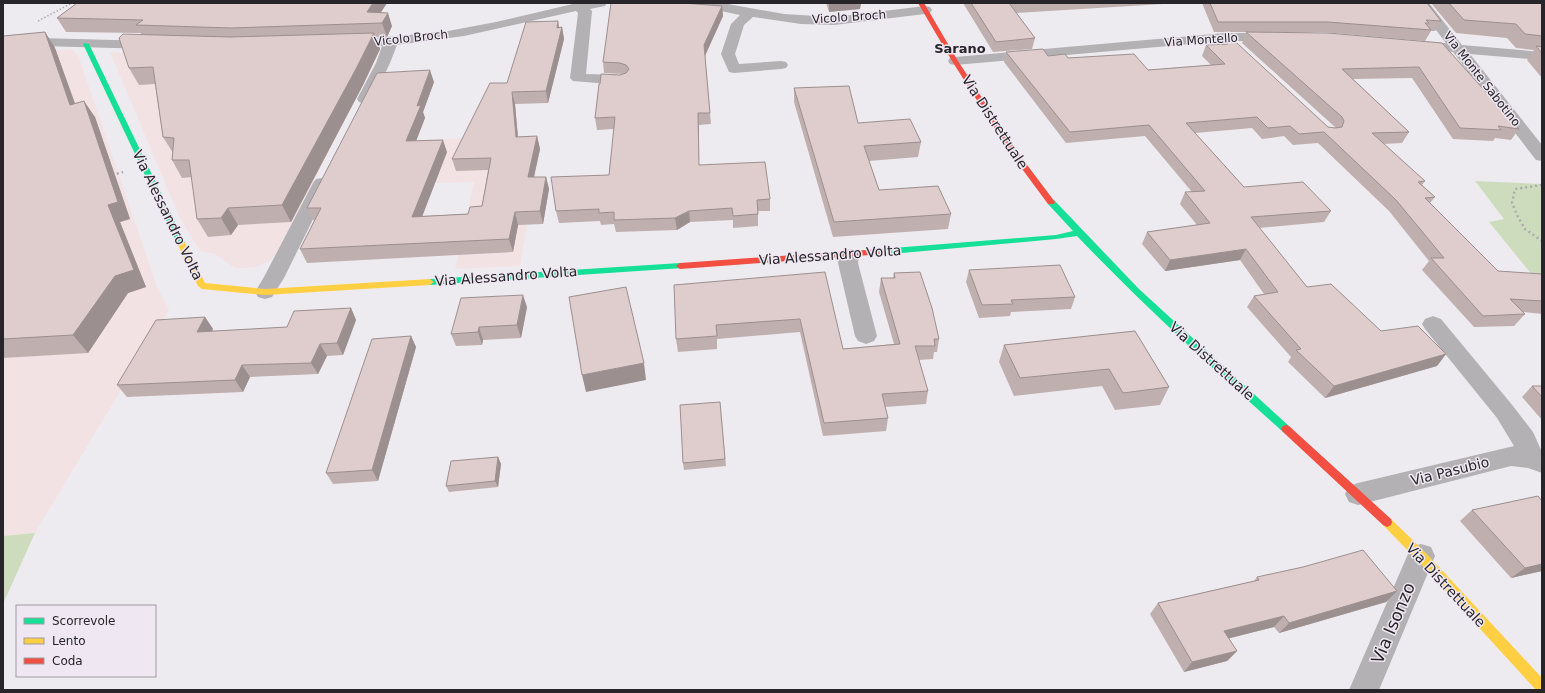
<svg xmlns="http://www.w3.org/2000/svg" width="1545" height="693" viewBox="0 0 1545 693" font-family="'DejaVu Sans',sans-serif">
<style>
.industrial{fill:#f2e2e4}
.green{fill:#cedcbe}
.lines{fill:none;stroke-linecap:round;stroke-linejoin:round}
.path-far1{stroke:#adaaac;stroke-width:1.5;stroke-dasharray:1.5 2;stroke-linecap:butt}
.path{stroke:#adaaac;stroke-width:2.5;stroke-dasharray:2 3;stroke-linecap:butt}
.street{fill:#b4b1b4;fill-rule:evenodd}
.fast{fill:#16e098;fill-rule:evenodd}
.slow{fill:#ffcf43;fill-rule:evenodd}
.jam{fill:#f24e42;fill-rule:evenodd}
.wall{fill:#c0afaf}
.shaded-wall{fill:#9c8f8f}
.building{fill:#dfcccc;stroke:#9c8f8f}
.labels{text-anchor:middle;stroke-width:3;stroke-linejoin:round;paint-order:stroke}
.far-street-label{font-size:12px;fill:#272529;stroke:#efe8f3}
.far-quarter-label{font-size:13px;font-weight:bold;fill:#272529;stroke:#efe8f3}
.street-label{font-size:14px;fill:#272529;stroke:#efe8f3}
.near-street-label{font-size:17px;fill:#272529;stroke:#efe8f3}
</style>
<rect width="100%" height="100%" fill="#eeebf0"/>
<path class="industrial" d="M3,48L74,50L80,61L156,284L169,310L35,533L3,536Z
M110,52L140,54H372L377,57L276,255L268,262L256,267L247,268H235L215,254L200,251L179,216Z
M473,138L484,151L540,149L520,266L455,269L474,182L343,186L356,143Z"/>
<path class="green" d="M1475,181L1542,184V287L1489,222L1504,219Z
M35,533L3,604V536Z"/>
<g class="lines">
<path class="path-far1" d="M38,21L72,3"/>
<path class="path" d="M112,175L123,172
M1542,185L1515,189L1512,203L1518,217L1525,229L1542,241"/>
<path class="street" d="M577,3H607L605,6L590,9L592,11L586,74L621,75L626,77L629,80L626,83L621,85L573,81L570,78L578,13L576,11L464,36L397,45L390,63L373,99L371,102L365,104L359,102L357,99L376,63L382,46L347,48L342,47L340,44L342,41L347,40L398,36L448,31L496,22Z
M695,3H722L784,14L834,17L925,6L930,7L932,10L930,13L925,14L834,25L801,24L753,17L744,25L735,54L739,64L781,61L786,62L788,65L786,68L781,69L734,73L729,72L721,54L731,24L740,15L697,6Z
M1415,3H1429L1462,45L1542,52V60L1470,54L1542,145V161L1536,160L1453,52L1413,48L1411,45L1413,42L1418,41L1446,43Z
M1225,33H1274L1279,34L1281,37L1279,40L1274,41H1225L955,65L950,64L948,61L950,58L955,57Z
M3,37L151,41L156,42L158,45L156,48L151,49L3,45Z
M322,178L328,179L331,183L284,278L272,297L265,299L258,297L255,292L264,277L313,183L316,179Z
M849,249L856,251L859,255L858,263L877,336L874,341L866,344L858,341L855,336L838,263L839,255L842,251Z
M1433,316L1441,319L1513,406L1533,432L1542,452V473L1528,468L1511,466L1358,505L1349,502L1345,494L1349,486L1358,483L1514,446L1497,418L1425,329L1422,324L1425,319Z
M1421,544L1431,547L1435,556L1379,690H1349L1411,547Z"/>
<path class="fast" d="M84,43L89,44L185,243L184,245H178L177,243L83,44Z
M1048,200H1054L1139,289L1289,426L1291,429L1289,432L1286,433L1283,432C1212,368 1142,304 1077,236L1056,239L880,255L876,252L880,249L1056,235L1073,231L1048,204Z
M680,263L684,266L683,268L430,285L426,282L430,279Z"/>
<path class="slow" d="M181,240L185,243L205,283L265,289L430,279L434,282L430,285L265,295L202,289L198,286L177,243Z
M1387,517L1391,519L1425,552L1542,678V690H1536L1417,560L1383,525L1382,522L1383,519Z"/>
<path class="jam" d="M918,3H924L958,61L1018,153L1055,202L1054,204H1048L1011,154L952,61Z
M880,249L884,252L883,254L680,269L676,266L680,263Z
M1286,425L1289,426L1391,519L1392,522L1391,525L1387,527L1383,525L1283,432L1281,429L1283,426Z"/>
</g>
<path class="wall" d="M77,3H387L381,12L392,26L387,37H376L380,49L363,85L291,222L238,225L231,235L208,237L197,219L192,177L182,178L172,160L173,153L163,137L155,84L139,85L129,68L141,34V33L66,32L57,18Z
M826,3H861L860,9L829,12Z
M963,3H1180L1016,13L1035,38L1032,49L993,52Z
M1202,3H1427L1441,21L1435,31H1431L1425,41L1323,32H1262L1442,43L1519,129L1511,140L1495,138L1493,141L1453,139L1412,78L1353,79L1409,132L1402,143L1383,144L1425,181L1422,185L1435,197L1430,203L1498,271L1542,274V314L1523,312L1525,314L1514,326L1474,327L1422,270L1429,261L1389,211L1318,143L1293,145L1284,136L1262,139L1252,128L1195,133L1244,187L1331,211L1324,222L1259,228L1307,287L1381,331L1446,354L1437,366L1325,398L1288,362L1291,357L1247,307L1254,296L1264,294L1240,260L1165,271L1142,244L1147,232L1197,225L1180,204L1185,192H1192L1145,136L1066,143L1004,62L1006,52L1068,58L1148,70L1211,65L1202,56L1206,45L1220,44L1223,33L1328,127L1336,128L1242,43L1246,32H1214Z
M1431,3H1542V78L1527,60L1534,50L1516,48L1507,38L1456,33Z
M722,6L723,16L705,55L711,124L699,125V165L770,199V211H758V226L733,228V220L690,222L677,230L616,232L614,224L601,225L600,221L559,223L556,211L609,175L614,129L597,130L595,118L600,84L623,74L604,73L603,62Z
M559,27H562L564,39L548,103L515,104L518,137L537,136L540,149L534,177H546L549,189L543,224L518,225L513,252L307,263L300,249L314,221L307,208L434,82L423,112L425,118L416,141L447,152L422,216L468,214L482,206L488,170L456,171L452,159L507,83Z
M45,32L55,48L75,103L95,117L130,219L120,222L146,287L128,293L88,353L3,358V36Z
M794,88L858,123L921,142L918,157L869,161L879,190L951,214L948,229L833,237L794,102Z
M969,270L1075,297L1071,309L1011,312L1010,316L979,318L966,282Z
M825,272L843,349L894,344L879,292L881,278H893L894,273L939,339L937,352H934L933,359L919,360L928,391L926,404L885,407L888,418L886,431L823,436L800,332L717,339V349L678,352L676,339Z
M527,307L521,338L483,340L482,345L456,346L451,334Z
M351,308L356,320L343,355L327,356L318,374L250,377L243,392L127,397L117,385L205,317L213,329L212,331L287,327Z
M1135,331L1169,387L1160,405L1115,410L1102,386L1014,396L999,362L1004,345Z
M411,336L416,347L378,481L333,484L326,473Z
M1532,386H1542V420L1522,397Z
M720,402L726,466L684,470L683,463Z
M498,457L501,464L498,487L449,492L446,486Z
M1542,501V571L1511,578L1460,521L1472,510Z
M1257,577L1397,591L1386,602L1279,633L1274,627L1228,638L1237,651L1227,661L1184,672L1150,614L1158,603L1254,581Z"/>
<path class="shaded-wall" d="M373,3H387L374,23L367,12Z
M829,3H861L860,9L829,12Z
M722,6L723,16L705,56L704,45Z
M388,13L392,26L387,37L382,23Z
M558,21L560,32L562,27L564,39L548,103L546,91Z
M45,32L55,48L81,121L70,105Z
M374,33L380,49L363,85L291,222L282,205Z
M430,70L434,82L423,112L425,118L411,154L406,141L417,106Z
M512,92L515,104L519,150L516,137Z
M84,101L95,117L130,219L120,222L146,287L128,293L88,353L73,335L108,205Z
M698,113L699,125V177V165Z
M537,136L540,149L531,190L528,177Z
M443,140L447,152L417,230L412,217Z
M546,177L549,189L543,224L540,211Z
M228,208L238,225L231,235L221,218Z
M689,211L690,222L677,230L675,218Z
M515,212L518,225L513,252L509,239Z
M1246,249L1240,260L1165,271L1170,260Z
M523,295L527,307L521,338L517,325Z
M351,308L356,320L343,355L337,343Z
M205,317L213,329L206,344L197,332Z
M479,327L483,340L482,345L478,332Z
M411,336L416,347L378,481L372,470Z
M320,344L327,356L318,374L311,363Z
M1446,354L1437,366L1325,398L1334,386Z
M644,363L646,380L586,392L582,375Z
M242,365L250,377L243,392L235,380Z
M498,457L501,464L498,487L495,481Z
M1542,564V571L1511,578L1525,568Z
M1397,591L1386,602L1279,633L1289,623Z
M1284,616L1274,627L1215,642L1224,631Z
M1237,651L1227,661L1184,672L1192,662Z"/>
<path class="building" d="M77,3H373L367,12L388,13L382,23L231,28L136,25L143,20L57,18Z
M611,3H682L722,6L704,45L710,113H698L699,165L765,162L770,199L757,200L758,214L733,216L732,208L689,211L675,218L614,220V212L599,213V209L556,211L551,177L609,175L615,117L595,118L599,84H600L601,74L620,75L626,73L629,69L626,65L620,63L603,62Z
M971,3H1016H1009L1035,38L996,42Z
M1210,3H1427L1441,21L1426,20L1429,23H1425L1431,30L1328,22H1218Z
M1449,3H1542V36L1525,34L1516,24L1464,20Z
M558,21L557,28L562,27L546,91L512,92L516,137L537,136L528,177H546L540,211L515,212L509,239L300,249L321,208H307L377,73L430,70L417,106L421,105L406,141L443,140L412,217L468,214L470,207L482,206L491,158L452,159L490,83H507L526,22Z
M45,32L70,105L84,101L118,202L108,205L134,270L115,276L73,335L3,339V36Z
M1246,32L1328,33L1442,43L1519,129L1498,126L1501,130L1460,128L1419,67L1342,69L1409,132L1372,133L1425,181L1418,182L1435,197L1425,198L1498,271L1542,274V301L1510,299L1525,314L1483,316L1431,258H1444L1396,200L1324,132L1299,134L1290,126L1268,128L1257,117L1186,123L1244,187L1303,182L1331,211L1251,217L1307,287L1331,284L1381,331L1418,326L1446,354L1334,386L1296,350L1301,349L1254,296L1278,292L1246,249L1170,260L1147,232L1210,223L1185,192L1205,191L1149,125L1070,132L1006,52L1043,49L1048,56L1065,54L1068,58L1134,54L1148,70L1225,64L1206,45L1228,44L1223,33H1226L1328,127L1335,128L1342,127L1344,121L1342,117Z
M374,33L356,69L282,205L228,208L221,218L197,219L189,160H172L174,138L163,137L153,67L129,68L119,38L123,34L230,37Z
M1536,46L1542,47V53Z
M849,86L858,123L910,119L921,142L864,146L879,190L938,186L951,214L834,222L794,88Z
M1060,265L1075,297L1011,300L1013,304L982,305L969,270Z
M825,272L843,349L900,344L881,278H895L894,273L920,272L932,308L939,339H934L935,346H915L928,391L882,394L888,418L824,423L800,319L716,325L717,336L676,339L674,285Z
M626,287L644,363L582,375L569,297Z
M523,295L517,325L479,327L478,332L451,334L461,298Z
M351,308L337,343L320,344L311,363L242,365L235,380L117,385L156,320L205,317L197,332L287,327L294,311Z
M1135,331L1169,387L1123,393L1109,369L1020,378L1004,345Z
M411,336L372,470L326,473L372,339Z
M1532,386H1542V397Z
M720,402L725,459L683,463L680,405Z
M498,457L495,481L446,486L451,461Z
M1538,496L1542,501V564L1525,568L1472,510Z
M1363,550L1397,591L1289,623L1284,616L1224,631L1237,651L1192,662L1158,603L1259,580L1257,577L1303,567Z"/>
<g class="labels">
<g class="far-street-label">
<text transform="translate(849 17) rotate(-4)" y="4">Vicolo Broch</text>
<text transform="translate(411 38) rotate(-6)" y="4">Vicolo Broch</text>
<text transform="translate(1201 40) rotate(-4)" y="4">Via Montello</text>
<text transform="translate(1482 79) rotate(52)" y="4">Via Monte Sabotino</text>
</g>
<g class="far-quarter-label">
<text x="960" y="53">Sarano</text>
</g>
<g class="street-label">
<text transform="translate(995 122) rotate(57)" y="5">Via Distrettuale</text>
<text transform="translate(168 215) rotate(64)" y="5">Via Alessandro Volta</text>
<text transform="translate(830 255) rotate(-4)" y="5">Via Alessandro Volta</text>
<text transform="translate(506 276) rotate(-4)" y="5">Via Alessandro Volta</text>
<text transform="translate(1212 361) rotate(42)" y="5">Via Distrettuale</text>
<text transform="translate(1450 471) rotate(-14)" y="5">Via Pasubio</text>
<text transform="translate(1446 585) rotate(47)" y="5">Via Distrettuale</text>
</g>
<g class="near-street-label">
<text transform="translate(1393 623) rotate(-67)" y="6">Via Isonzo</text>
</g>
</g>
<rect width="1545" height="693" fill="none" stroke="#272529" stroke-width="8"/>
<rect x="16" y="605" width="140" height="72" fill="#efe8f3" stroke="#9f9aa2"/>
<rect x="24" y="618" width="20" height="6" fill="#16e098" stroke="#9f9aa2"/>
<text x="52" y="625" font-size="12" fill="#272529">Scorrevole</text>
<rect x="24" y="638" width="20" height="6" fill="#ffcf43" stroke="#9f9aa2"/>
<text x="52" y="645" font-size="12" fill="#272529">Lento</text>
<rect x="24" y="658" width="20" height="6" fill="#f24e42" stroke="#9f9aa2"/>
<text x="52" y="665" font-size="12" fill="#272529">Coda</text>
</svg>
